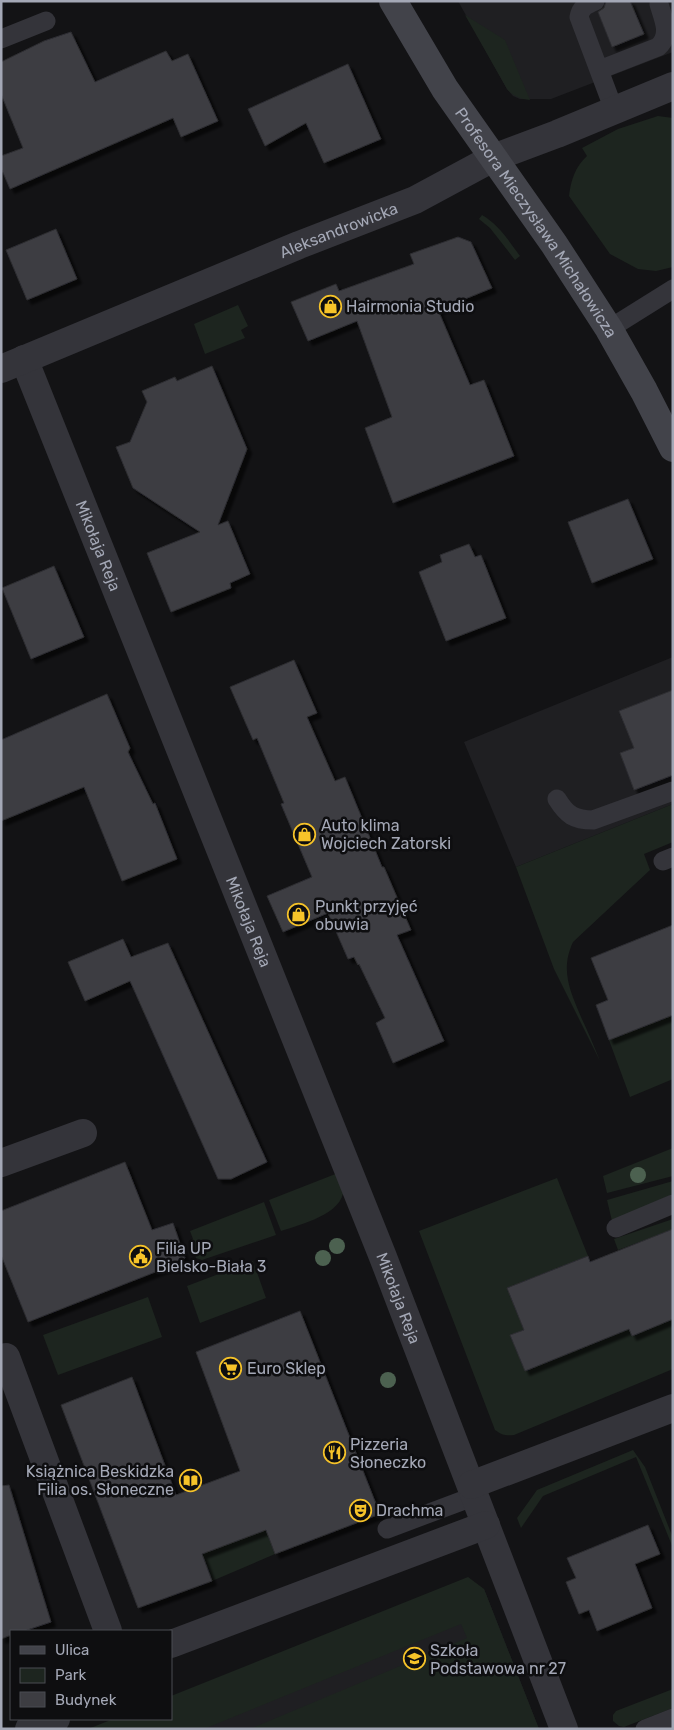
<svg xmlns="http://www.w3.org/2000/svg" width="674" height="1730" viewBox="0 0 674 1730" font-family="Rubik,sans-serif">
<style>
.built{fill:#1f1f22}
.green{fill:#1d251f}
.building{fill:#3d3d42;stroke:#2d2d31;filter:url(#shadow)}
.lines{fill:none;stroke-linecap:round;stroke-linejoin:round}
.lane{stroke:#34343a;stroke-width:19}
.street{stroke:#34343a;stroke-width:28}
.secondary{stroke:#42434a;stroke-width:28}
.tree{fill:#4c6150}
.labels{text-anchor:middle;stroke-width:5;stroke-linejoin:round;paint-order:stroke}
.street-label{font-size:16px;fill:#a4a8b6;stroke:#0e0e10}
.poi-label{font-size:16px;fill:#a4a8b6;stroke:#0e0e10;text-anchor:start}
</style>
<defs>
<filter id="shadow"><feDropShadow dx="4.5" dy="4.5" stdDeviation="1" flood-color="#0009"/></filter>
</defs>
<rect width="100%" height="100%" fill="#131315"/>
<path class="built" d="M458,1H673V52L551,99H520L513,96L507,89Z
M673,657V804L516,867L464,742Z
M484,1589L539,1729H148Z"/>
<path class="green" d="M465,15L505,40L530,100C520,99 514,97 507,89Z
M658,116L673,118V267L656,271L638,269L610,254L569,196C571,180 575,167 587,156L582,148L618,129Z
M482,215C498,224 509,241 520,256L515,260L490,228L479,219Z
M238,305L248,326L241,330L245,338L205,354L194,324Z
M673,804V842L644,854L650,870L573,942C560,970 570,991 581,1017C588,1032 594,1046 600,1061L554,969L516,867Z
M673,1015V1079L630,1097L609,1040Z
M673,1148V1176L607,1193L603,1176Z
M338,1173C339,1176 342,1180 343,1184C349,1213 301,1224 281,1231L269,1200Z
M557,1178L588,1256L507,1288L524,1330L510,1335L525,1370L629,1329L632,1335L673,1319V1369L514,1435C506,1436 502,1435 495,1430L419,1231Z
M673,1181V1194L612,1221L607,1200Z
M264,1202L276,1235L202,1260L196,1258L190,1241L193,1239L190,1231Z
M673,1219V1231L672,1230L618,1250L614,1239Z
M253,1261L266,1298L200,1323L187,1286Z
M148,1297L162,1337L58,1375L43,1335Z
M633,1450L645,1467L673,1538V1548L636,1457L543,1496L521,1528L517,1518L537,1490Z
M266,1530L275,1554L212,1581L202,1554Z
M468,1577L484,1589L539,1729H250L467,1638L461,1624L204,1729H88L113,1719H171V1696Z
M673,1689V1708L624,1727L619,1726L613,1721V1715L616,1711Z"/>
<path class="building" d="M606,1H630L644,34L612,47L598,12L604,8Z
M71,32L95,82L166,51L172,61L188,54L218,121L181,137L173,118L10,189L1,168V156L23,148L1,94V62L44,41Z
M348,64L381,139L324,163L306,123L265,146L248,109Z
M56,229L77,279L27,300L6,250Z
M458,237L471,242L492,288L438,310L470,385L484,380L514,456L393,503L365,428L392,417L357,321L308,341L291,302L336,284L339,291L414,264L410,254Z
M212,366L247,449L218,525L228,521L250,574L230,583L231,588L171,612L147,553L200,532L133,488L116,447L130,442L147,402L142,391L175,377L177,381Z
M628,499L653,559L592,583L568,522Z
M469,544L475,557L481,555L506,618L446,641L419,572L442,562L440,555Z
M54,566L84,637L31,659L2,588Z
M294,660L317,713L307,717L335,781L345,777L382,867H384L411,930L397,935L444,1041L393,1063L376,1023L385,1018L359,964L358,965L354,957L348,959L328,913L283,932L267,896L312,877L281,804L284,803L257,738L253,740L230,687Z
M673,690V775L634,790L620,753L634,748L619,711Z
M107,694L130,748L128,752L153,804L155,803L177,859L122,881L84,787L1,821V740Z
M673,925V1015L609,1040L596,1005L608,1000L591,958Z
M123,939L131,957L168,943L267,1162L231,1179H218L130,981L85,1001L68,962Z
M125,1162L152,1230L173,1223L185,1258L167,1265L168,1267L28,1322L1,1255V1211Z
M673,1229V1319L632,1336L629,1329L525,1371L510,1335L524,1330L507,1288L588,1256L590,1262Z
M300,1311L380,1514L275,1554L266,1530L202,1554L212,1581L138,1608L61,1405L132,1377L176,1495L240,1471L196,1352Z
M9,1485L51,1622L24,1631H11V1635L1,1639V1486Z
M648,1525L660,1554L635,1564L652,1608L597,1631L589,1610L579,1614L566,1582L576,1578L567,1558Z"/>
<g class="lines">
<path class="lane" d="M595,1C586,5 581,7 579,17L614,110
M1,39L46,21
M599,70L658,47C672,34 663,19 659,4
M609,329L673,289
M557,799C567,815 574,820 593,820L673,791
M663,861L673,857
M616,1228L673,1204
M387,1529L475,1496
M645,1729L673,1718"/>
<g class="street">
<path id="s1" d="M24,359L383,1257L564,1729"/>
<path id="s2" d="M1,369L299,245L415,200L493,158L557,134L673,86"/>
<path d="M1,1163L83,1133"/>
<path d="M1,1359L6,1357L108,1631"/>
<path d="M471,1485L673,1408"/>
<path d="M171,1644L486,1525"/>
<path d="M29,1729L56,1719"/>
</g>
<path class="secondary" id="s3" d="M393,1L445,89L554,244L609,329L644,391L673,448"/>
</g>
<g class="tree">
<circle cx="638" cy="1175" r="8"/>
<circle cx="337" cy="1246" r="8"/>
<circle cx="323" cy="1258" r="8"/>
<circle cx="388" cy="1380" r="8"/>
</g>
<defs>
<symbol id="shop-ring" viewBox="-11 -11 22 22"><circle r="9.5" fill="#0e0e10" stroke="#f6c329" stroke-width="1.5"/><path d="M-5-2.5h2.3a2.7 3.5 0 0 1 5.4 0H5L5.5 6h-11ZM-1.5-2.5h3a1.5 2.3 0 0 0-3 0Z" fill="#f6c329"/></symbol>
<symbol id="civic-ring" viewBox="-11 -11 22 22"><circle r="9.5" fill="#0e0e10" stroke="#f6c329" stroke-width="1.5"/><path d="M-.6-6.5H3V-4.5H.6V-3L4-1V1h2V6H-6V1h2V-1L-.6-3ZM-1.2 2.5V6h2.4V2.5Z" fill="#f6c329"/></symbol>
<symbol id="supermarket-ring" viewBox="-11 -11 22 22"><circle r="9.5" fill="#0e0e10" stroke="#f6c329" stroke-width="1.5"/><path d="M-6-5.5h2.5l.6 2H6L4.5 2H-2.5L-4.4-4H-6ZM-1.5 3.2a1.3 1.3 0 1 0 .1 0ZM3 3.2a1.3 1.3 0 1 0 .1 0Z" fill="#f6c329"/></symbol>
<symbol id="restaurant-ring" viewBox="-11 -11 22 22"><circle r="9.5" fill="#0e0e10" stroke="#f6c329" stroke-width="1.5"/><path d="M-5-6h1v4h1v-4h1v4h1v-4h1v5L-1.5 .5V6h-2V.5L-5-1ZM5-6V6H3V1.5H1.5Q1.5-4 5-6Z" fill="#f6c329"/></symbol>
<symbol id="library-ring" viewBox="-11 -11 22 22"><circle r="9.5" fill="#0e0e10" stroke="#f6c329" stroke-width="1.5"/><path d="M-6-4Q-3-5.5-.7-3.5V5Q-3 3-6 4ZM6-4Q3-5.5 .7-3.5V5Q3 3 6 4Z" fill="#f6c329"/></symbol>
<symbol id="theatre-ring" viewBox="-11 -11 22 22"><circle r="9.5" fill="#0e0e10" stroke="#f6c329" stroke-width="1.5"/><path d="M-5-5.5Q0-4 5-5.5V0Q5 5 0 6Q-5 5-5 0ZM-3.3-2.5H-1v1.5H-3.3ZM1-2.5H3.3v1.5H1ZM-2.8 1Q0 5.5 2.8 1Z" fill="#f6c329"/></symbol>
<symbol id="school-ring" viewBox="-11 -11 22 22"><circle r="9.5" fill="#0e0e10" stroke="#f6c329" stroke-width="1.5"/><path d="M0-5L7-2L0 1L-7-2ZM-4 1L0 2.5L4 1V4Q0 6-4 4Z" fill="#f6c329"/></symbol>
</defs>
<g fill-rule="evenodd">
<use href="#shop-ring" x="318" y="294" width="25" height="25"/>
<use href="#shop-ring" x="292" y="822" width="25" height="25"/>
<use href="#shop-ring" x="286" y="902" width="25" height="25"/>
<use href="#civic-ring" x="128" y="1244" width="25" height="25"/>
<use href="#supermarket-ring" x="218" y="1356" width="25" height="25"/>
<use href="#restaurant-ring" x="322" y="1440" width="25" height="25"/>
<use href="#library-ring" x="178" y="1468" width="25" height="25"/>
<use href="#theatre-ring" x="348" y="1498" width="25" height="25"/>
<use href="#school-ring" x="402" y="1646" width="25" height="25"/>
</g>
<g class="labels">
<g class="street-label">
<text dy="6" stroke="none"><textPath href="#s3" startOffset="264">Profesora Mieczysława Michałowicza</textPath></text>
<text dy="6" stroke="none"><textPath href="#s2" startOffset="365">Aleksandrowicka</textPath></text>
<text dy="6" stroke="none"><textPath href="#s1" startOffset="201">Mikołaja Reja</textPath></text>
<text dy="6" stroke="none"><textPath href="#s1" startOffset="606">Mikołaja Reja</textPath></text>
<text dy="6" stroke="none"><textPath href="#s1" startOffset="1011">Mikołaja Reja</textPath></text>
</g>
<g class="poi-label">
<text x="346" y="312">Hairmonia Studio</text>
<text x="321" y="831">Auto klima<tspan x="321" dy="18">Wojciech Zatorski</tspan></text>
<text x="315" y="912">Punkt przyjęć<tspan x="315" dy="18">obuwia</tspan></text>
<text x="156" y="1254">Filia UP<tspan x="156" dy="18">Bielsko-Biała 3</tspan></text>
<text x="247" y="1374">Euro Sklep</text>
<text x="350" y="1450">Pizzeria<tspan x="350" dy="18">Słoneczko</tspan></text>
<text x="174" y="1477" text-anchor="end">Książnica Beskidzka<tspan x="174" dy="18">Filia os. Słoneczne</tspan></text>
<text x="376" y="1516">Drachma</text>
<text x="430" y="1656">Szkoła<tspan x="430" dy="18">Podstawowa nr 27</tspan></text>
</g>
</g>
<rect width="674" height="1730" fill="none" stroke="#a4a8b6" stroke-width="5"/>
<rect x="10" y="1630" width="162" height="90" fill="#0e0e10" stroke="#4a4c52"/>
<rect x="20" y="1646" width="25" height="8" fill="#42434a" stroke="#4a4c52"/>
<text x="55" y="1655" font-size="15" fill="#a4a8b6">Ulica</text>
<rect x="20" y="1668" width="25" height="15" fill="#1d251f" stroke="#4a4c52"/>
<text x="55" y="1680" font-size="15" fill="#a4a8b6">Park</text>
<rect x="20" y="1692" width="25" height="15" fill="#3d3d42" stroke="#4a4c52"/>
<text x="55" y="1705" font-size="15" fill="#a4a8b6">Budynek</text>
</svg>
